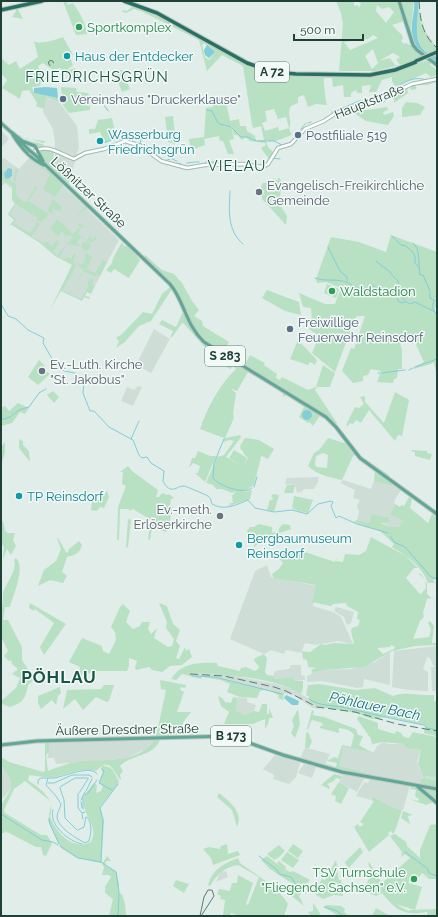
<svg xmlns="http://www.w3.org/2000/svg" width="438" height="917" viewBox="0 0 438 917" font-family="Raleway,sans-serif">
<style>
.built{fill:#cfddd7}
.green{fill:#b7e1c2;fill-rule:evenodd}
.water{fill:#83ccd9}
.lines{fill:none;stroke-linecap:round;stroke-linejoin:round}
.stream{stroke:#83ccd9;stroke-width:1}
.secondary-casing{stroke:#9ebab0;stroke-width:4.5}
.primary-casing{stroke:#c0cac7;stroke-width:5}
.highway-casing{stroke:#c0cac7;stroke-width:5.5}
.secondary{stroke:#fff;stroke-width:2.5}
.primary{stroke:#60a895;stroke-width:3}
.highway{stroke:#287061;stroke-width:3.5}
.tram{stroke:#5a7c72;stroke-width:1}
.rail{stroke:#5a7c72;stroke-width:1;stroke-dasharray:8 4;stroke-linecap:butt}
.primary-bridge-casing{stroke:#c0cac7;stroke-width:5;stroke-linecap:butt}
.highway-bridge-casing{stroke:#c0cac7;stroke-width:5.5;stroke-linecap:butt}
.primary-bridge{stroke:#60a895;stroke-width:3}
.highway-bridge{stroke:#287061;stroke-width:3.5}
.leisure-dot{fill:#2e9e5b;stroke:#f2f9f6;stroke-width:1.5}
.culture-dot{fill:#0f9aa8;stroke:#f2f9f6;stroke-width:1.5}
.service-dot{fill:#5c6f8a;stroke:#f2f9f6;stroke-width:1.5}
.worship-dot{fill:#6b7280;stroke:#f2f9f6;stroke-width:1.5}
.labels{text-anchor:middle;stroke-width:3;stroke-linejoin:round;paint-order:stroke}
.shield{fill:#f2f9f6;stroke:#5e7870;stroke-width:1}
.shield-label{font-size:12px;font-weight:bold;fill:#1f4037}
.leisure-label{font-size:13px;fill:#27864d;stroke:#f2f9f6;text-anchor:start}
.culture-label{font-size:13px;fill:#0d838f;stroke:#f2f9f6;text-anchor:start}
.service-label{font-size:13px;fill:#4e5e75;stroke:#f2f9f6;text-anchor:start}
.street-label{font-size:13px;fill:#1f4037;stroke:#f2f9f6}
.worship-label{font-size:13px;fill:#5b616d;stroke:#f2f9f6;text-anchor:start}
.water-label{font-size:14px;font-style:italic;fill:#127183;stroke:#f2f9f6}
.quarter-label{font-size:15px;letter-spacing:1px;fill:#195546;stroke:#f2f9f6}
.district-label{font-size:17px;font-weight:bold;letter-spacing:1px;fill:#195546;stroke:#f2f9f6}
</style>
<rect width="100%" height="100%" fill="#e1ede8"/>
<path class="built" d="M418,1L424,29L437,48L428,39L423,30Z
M45,97L59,102L77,126L79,147L72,173L53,167L55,159V143L53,129L43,112Z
M1,130L9,139L1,148Z
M4,158L19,169L29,158L43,167L119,240L95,286L90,285L82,300L63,290L76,265L57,255L44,243L13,224L15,220L8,215L15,203L13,185L11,188L5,183L1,187V159Z
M154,329L170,339L151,373L136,365Z
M138,386L142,387L133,406L121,401L127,387L134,390Z
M319,477L318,482L314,489H304L301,492L297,493L295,485L285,484L287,478Z
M343,480L371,489L374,481L390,486L392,484L401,490L394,501L395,504L390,515L404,521V523L398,527H389L371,514L369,523L357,520L359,512L357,506L360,500L353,498L355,490L340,483Z
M267,565L271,577L317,586L313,606L333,612L341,617L353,644L338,641L316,645L305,643L301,653L286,650L284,654L271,650L264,654L230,639L255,571Z
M336,607L354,612L351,623L347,625L344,617L334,611Z
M437,646V691H432L431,667H434L430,658L427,657L423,669L428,672V691L408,690L392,687L394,651Z
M390,652V685L364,679L363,687L357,688L322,681L307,682V676L313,673L324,670L352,669L375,662Z
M291,665H301V675L305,676V680L294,681L293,677L276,679L273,676L275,671L289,669Z
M190,673L230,675L276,684L293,689L309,699V702L320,707L319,709L313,708L295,696L284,693L215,677L192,676Z
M233,697L247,698V702L256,705L254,711L245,715L240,714L236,711L237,699Z
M153,739L154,741L146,749L128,757L119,759L56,764L54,758H47L49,752V742Z
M384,742L389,744H403L408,749L421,750L417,761L419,768L425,776L434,777L437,775V781L423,777L419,785L366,775L339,766L342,747L374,752L377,746Z
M307,748L330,754L324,767L300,760L304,749Z
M275,755L300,763L296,777L289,784L273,779L274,775L263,769Z
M304,764L316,767L312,778L298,773Z
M1,765L11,780V789L1,800Z
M344,773L362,777L364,779L357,792L339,782Z
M370,778L410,785L403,810L391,807L372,796L370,799L374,801L356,796L364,782L368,783Z
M226,871L228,877L216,882L220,872Z"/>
<path class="green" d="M48,1H53L18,9L23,19L12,17L16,11L14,9Z
M63,1H68L67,5L73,3C81,15 84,19 87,34L76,35Z
M336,1H354V6L358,5L359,8L361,4L358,1H414L411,28L414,42L437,62V64L415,46L404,21L392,25L402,35L403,38L401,41L404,44L406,43L413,47L423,56L415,59L416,61L375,71H339L343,24L341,13ZM377,5L382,9L389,7L394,12L386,23L376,11ZM373,35L378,38L350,50L344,42L368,39ZM373,49L378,63L372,69L365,56ZM393,53L400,57L396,60L400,65H395L390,58L379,61Z
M418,1C420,20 422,35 437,48V57C411,50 415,21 418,1Z
M133,6L165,19L245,64L265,71L294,75L369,77L380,76L428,60L432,62L430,65L437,70V75L431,77L426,73L397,86L394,85L392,81V77L382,80L376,92H369L371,85L362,86V93H357L356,90L351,93V97H344L343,85L333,87L332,78H324C323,79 326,103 327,105L316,104L308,107L304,95L298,97V103L291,106C286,115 293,120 289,129L292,135L276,141H266L268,147L273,152L269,159L261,148L266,145L265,143L250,141L245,137L242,140L237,135H234L230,121L239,119L240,126H246L247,131L255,136L256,140H264L261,126L253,128L252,125L243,66L222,55L207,71L199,40L143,12L134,9L126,13L123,12L122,10L127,11ZM204,43L215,52L209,60L205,57L202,45ZM274,109L278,119L286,117L289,128L279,131L278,127L265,131L262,123L267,121L265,111Z
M63,37L73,55L70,56L73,66L68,68L69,70L75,68L78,76L70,77L60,68L53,70L43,63L38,66L42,76L40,86L32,87L34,93L58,98L59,102L46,97L44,109L36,106L37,103L29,90L22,91L20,99L2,88L7,80L1,73V58L9,65L16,61L20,69L38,57L34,41C40,45 55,40 63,37Z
M122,70L130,89L122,92L114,72Z
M437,80V82L427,85H416V89L411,90L410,85Z
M61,87L76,88L77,92L88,93L94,103L90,104V110L69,113L60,101L62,100Z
M407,87L408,93L394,103V97L399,94L398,91Z
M225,98L234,139L229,140L234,154H228L223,141H220L219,136L204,139L205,145L191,150L189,139L204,137L206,108L213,107L212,99Z
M406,102L417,103L425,107L420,115L402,117V108Z
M387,107L388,110L383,112L384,115L393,112L394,116L388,125L366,121L353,112Z
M173,116L176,144L168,142L165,117Z
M112,118L116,137L105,143L100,132L89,134V129H95L98,120Z
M1,121L19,136V135L27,139L45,141L44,143L19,136L25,140L43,144L44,147L38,148L35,144L21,139Z
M43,149L54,151L53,167L72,173L68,185L47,165L39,151Z
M34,162L48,170L112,231L87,208L76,217L85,207L63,185L55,197L43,189L50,174Z
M16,167L18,170L15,182L17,196L24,202H26L36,185L37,188L28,201L49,214L46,217L47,219H44L42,222L36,220L38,218L16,204L10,214L16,219L14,224L30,233L37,222L40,224L32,236L44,243L46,241L51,246L57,240L60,243L53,251L57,255L66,245L60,257L65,259L67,257L71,259L74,253L76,254L73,262L76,266L63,290L81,299L89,286L87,284L90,278L94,280L92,284L95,286L91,294L87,292L85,296L90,297L89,299L84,297L82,301L61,291L50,310L72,265L55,256L40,243L12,225H10L14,220L8,214L15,204L12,200V186L1,179V172L4,170H6L4,173L5,178L10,179L13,184Z
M278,177L282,182L280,196L282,200L278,202L287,216L286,225L262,199L261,186L263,183L272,182L273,184V178L278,181Z
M53,199L62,207L60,212L53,208L52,212L55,215L47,211Z
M57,219L73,234L80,227L72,219L78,224L85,225L81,228L78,234L87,240L91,234L90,238L93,240L96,235L97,237L92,243L80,237L77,243L80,245L79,246L67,244L73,237L71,235L66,236L62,231L58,236L50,229Z
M391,235L437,252V305L434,311L437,318V377L434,363L414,369V367L424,362L412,336L399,340L402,350V369H398L397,378L394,379L393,383L377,382L381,371L371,369L368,375L363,376V381L353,383L342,371L351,348L354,349L365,316H357L355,319L335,372L312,353L319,336L309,329L312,323L311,308L303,307L299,293L325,304H335L341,288L326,282L317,283L316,279L331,237L359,242L386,252Z
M81.5 246a4.5 4.5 0 1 1 9 0a4.5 4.5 0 1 1-9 0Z
M122,242L124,246H128L140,260L129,278L114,269L111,273L106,270L112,263L113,258Z
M86,253L92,257L87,269L95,273L103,260L107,262L100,276L96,274L97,277L84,272L74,286L84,270L75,263L82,265L86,257L84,256Z
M145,255L162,270L174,274L182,283L192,301L199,310L194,316L202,321L203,326L229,342L224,351L245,364L250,355L265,363L264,365L277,374L276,378L280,380L282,377L308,390L316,387L323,365L335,373L330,387H317L315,390L337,423L334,427L322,416L319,417L313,426L309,422L308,423L299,417L304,407L286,395L283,397V393L248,372L237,391L232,389V390L236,393L233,414L234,418L225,438L240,435L241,437L226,457L242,466L229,458L234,450L247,458L243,466L248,458L243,453L244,452L241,450L240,446L245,438L259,440L274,449L268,459L262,456L261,457L254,485L243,492L252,490L250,499L229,506L230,503H233L232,496L236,491L232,493L222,489H216L213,485L206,483L217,457L224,455L234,441L230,440L223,442L224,438L200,429C207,408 220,384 236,369L233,366L230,369L218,362L221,357L204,346L184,324L182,323L173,336L170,338L173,331L159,324L162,320L176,327L183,312C175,287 161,276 142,258Z
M327,284L339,289L336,298L324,293Z
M170,287L172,289L151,321L139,326L125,342L116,348L119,341L116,338L122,334L143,312L152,314L162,294Z
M267,290L299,302L301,315L285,311L262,298Z
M298,340L317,360L315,365L310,362L308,365L290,359Z
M39,360L45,366L43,369L50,374L38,385L28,377Z
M53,391L59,397L54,403L47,395Z
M395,392L409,400L402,436L398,435L395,441L369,410L361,423L356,420L353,424L350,423L348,426L346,425L355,407L359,408L364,404L360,397L365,396V402L384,423Z
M18,403L29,408L25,414L20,412L12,423L1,426V408L5,406L9,411Z
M328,438L344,443L350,442L362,457L389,475L387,480L392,484L391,486L374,481L375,471L355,455L353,456L342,480C329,477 317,475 308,466L314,453L319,450ZM323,453L328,455L327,468L317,467L315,465L316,456Z
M19,439L23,441V445L29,451L30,462L19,448Z
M5,442V453L1,464V447Z
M412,450L427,451V453L432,454L430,460L415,456V452L411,451Z
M198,451L210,456H216L205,482L195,473H198L200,466L193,463L189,468L192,458H195Z
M128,466L132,471L158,490L156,497H159L162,493L168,495L169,494L174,498L171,499L170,505L173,506L168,529L166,532L152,527L150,540L148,539L151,520L133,509L129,511V509H120L119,540H117L118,507L126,486L122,484L123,472H120Z
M287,485H295L293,493H285L284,492Z
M107,491L109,497L104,508L100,507L97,511L91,510L92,501H95L94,504Z
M273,494L279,495L274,512L267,510L270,500H272L273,498L271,496Z
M294,496L313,500L308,513L298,511L292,508Z
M409,497L412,499L410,508L428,523L432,514L437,517V579L433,580L435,583H428C422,566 407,556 392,547L394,544L380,531L353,522L357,520L369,523L371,514L389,518V522L381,523L389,527H398L404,521L390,515L395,504L400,507L401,505L404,506Z
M128,519L131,520L128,547L126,548Z
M3,521L5,530L7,533H15L13,540L16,546L11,555L7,549L3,559L4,547L1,543V522Z
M259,524L272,527V533L279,531V528L283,524L290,525L291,529L263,539L254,547L255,542L249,539L247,531L250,527H254Z
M371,537L406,556L418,568H414L406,578L419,593L421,594L426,588L425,580L418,573L421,574L427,584V594L437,603L432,598L427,599L423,613L424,617L420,621L413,639L429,637L431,630L428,622L430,621L434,626L432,643H437V645L415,646L392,651L364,667L324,670L313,673L311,670L316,668L308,667L307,660L303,659L302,651L310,652L321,644L325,645L334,643L354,644L351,631L352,628L358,626L360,620L357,619L358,612L347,606L346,603L333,604L331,606L312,602L316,585L274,578L272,574L279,569L283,563L279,558L284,552H305L335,562L337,557L336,561L343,562L345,554L359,555L366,551ZM391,645L395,647L394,649L383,654L377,648L390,647Z
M57,538H58L66,552L68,553V550L79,541L82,545C80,553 75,555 67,557L62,572L67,576L63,583L50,580L38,586L44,570L56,561L61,549Z
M16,558C26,567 13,595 10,607H5L3,620H8L22,647V660L28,669L33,673L35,679L28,685C26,698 23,703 10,707L2,704L1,701L16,688L20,678L12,674L18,669L12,664L11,660L9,661L4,656L8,651L1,637V609C4,603 2,599 3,593C5,584 18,570 14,560Z
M30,603L66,624L44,655L40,647L54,623L35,609L34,611L29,608Z
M159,603L167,606L173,624L180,630L176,641L180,646L176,658L179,659L185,647L186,651L189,649L192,657L182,665L170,666L162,672L152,670L149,667L136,670L135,668L137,661L129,658V666L127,671H96L79,676L80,667L69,662L82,638L102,646L103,651L109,654L116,640L115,632L111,627L120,607L123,604L130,611L126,622L133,629L140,626L142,622H150L148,629L151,634L157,628L154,638L168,647L172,646L174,639L166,628L167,622Z
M264,654L267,658L265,672L267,675L273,676L276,679L293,677L294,681H303V688L301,694C272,676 224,675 190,673L192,676L215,677L284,693L283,700L278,698L279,696C274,692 266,688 260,691L257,698L240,697L227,692L230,684L221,680L202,677L201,679L182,674L176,680L171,679C181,663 200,662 217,663L218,666L240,671L241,668L246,667L255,671L258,669L259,666L254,661L255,658Z
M160,680L186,685L185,688L181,687L180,690L184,692L177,712H191L184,721L176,737H156L166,690L161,689Z
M319,684L356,690L375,688L393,696C405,691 420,696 434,695V701H437V736L424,733L425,726L424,725L387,717L372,719L356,713L320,707L309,702V697L306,695L308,685Z
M104,685H114L109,701L107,702L96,697L83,710L75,699L63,709L67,690L101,689Z
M60,687L61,693L58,696L56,705L52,700L41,709L38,703V696Z
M218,696L222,698L225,702L231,703L233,697L237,699L236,711L245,715L254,711L259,712L262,704H267V714H269V708L273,718H269L268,724L265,729V719L253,724H224L229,712L221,706Z
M298,709L300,724L295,738L291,733L294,726L292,720Z
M312,710L314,711L313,715L324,717L356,729L358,735L363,736L359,745L371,752L343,747L339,766L366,773L365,775L326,766V764L336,767L337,763L327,761L334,757L338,758L342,745L351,747L354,735C351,730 345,729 339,728V733L320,728V726H323L322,723L313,720L311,721L308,730L307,729Z
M359,716L378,723V729L395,734L396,731L401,733L404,737L409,738L413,732L437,737V775L435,777L425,776V778L437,781V787L420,785L421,780L424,777L418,764L421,750L408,749L403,744L384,742L372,744L371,739L357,719Z
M308,732L312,741L309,748H305L306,733Z
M155,739L160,740C153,757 132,754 120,766L123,771L120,775L121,779L120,780C113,769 109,757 96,771C81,767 69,774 55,777C46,778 38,776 29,775L28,780C40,789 56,798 50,816C56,833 73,851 91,842C100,824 80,814 84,798C85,793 91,787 94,783L97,785L96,793L101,791L103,786L99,783L103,773L101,769L102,766C113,765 115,774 119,782L100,807L104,821L101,863L77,858L61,848L48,821L51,805L49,800L25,781L14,789L4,810L5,813L41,835H47L52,843L46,856L43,855L41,847H36L5,831L4,833H1V805L11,789V780L1,765V757L9,762L43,772L45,771V742H49V752L46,755L48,771C55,768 63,765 71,763C98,757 137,767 155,739Z
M334,774L342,776L341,779L336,778L334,781L327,784L330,787L329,789L321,785Z
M339,782L349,788L341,804L335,801L336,796L331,794Z
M411,787L421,789L434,802L426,805L409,799L418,801L419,799L415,796L416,790L411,789L409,792Z
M421,788L437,790V802Z
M219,793C229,801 244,812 237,827L232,810L217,797Z
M372,796L391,807L402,810L395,831L393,834L391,831L388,833L389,835L369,852L354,827L358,824L360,827L364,824L360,822L374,801L371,800Z
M403,811L413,815L408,816L410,824L401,818Z
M437,824V879H429L422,873L419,877L415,874L408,883L422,887L415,910L396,904L408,911L411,910L437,909V916H428L427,912C403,916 397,911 382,893L376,896L366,892C364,881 375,877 368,864L369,862L394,903L382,883L410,858L405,854L401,857L402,852L390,836L395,834L406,842L407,846L420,858V850L430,825Z
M227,844L228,854L238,851L240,855L213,865L211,858L203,849L209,847L220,849L221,846Z
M293,844L303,851L298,858L288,851Z
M279,845L285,851L279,857L274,860L267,854Z
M360,847L363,852L348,869L345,862Z
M287,852L299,860L293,868L281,860Z
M107,856L111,861H106L105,865L116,871L119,884V893L122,894L125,904L126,916H109L113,899L105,893V887L111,877L109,875H102L104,867L102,864Z
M267,856L281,867L277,863L279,861L286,867L285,869L290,872L293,871L310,880L304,887L305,892L270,869L261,860Z
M238,858L240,863C258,876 277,887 288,904L284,916H240L231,913L230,916H223L225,900L220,899L221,896L217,894L219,889L230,891L232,883H237L238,875L253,883L246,904L248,905L259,877L238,865C225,867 217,874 210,886L208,885C213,869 223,864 238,858Z
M336,860C338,867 337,874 339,880H341L343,896L334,895L323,899L316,895L315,891L322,879L325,880Z
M176,880L189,884L184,893L173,886Z
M288,886L291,888L293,886L302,892L299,896L304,906L283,889Z
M313,903L320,913L319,916H311L308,912L313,911Z
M327,905L341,906L345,909L344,912L349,916H339L323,907Z
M376,908L390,916H372Z"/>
<path class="water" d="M414,1H418C419,22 408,49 437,57V62C420,56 410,41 412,23C413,15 415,8 414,1Z
M207,45L215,52L209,58L205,55L204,50Z
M46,87L57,88L58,98L34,93V88Z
M8,168L12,169V176L8,179L5,178L4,174Z
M302 415a5 5 0 1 1 10 0a5 5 0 1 1-10 0Z
M286,695L299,701L298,705H292L284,698Z"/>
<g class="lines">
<path class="stream" d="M395,89C401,83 416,75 425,80
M372,102H384L390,95
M104,105L108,111
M207,110L212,111L218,123
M336,111L359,101H366
M332,112H335
M308,123L311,122
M219,124L224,125
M225,125L231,127
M232,128L241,137H248L256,141
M301,129L306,123
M142,136L140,144L146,148
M258,141H266
M267,141H274L282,145
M103,143L120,137
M153,152L163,160
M273,158L280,159
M172,159L177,161
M167,160L170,159
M196,162H199
M206,162H208
M209,162H216
M217,162L222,163
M178,163L181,164
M187,163L195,162
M230,191C229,211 227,230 243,244
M392,236L401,245L406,246L412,251L415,256V263L418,267
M413,243C421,249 418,265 420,275H423L430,291
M328,247L340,271L347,277V281
M376,261L383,267
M384,267L391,273
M391,274L398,281L404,300
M315,278C329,283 343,276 354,287
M355,287L365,289L372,285L380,290L383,296H396L399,302L403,303L405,301L410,304L415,302L435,312L437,316
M430,293V298L434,300L432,308L435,311
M1,304L8,316L16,319L28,330L44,338L43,343L58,369L61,368L64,371L75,373L84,382L83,393L90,411H94L109,427L133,440L139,455L142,458L147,457L151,463L164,471L163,481C171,496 176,486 184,486C186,486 206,495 208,496C211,498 211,501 212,504C224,511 236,505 248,500L255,508L274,512L292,510L307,514L318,504L331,501L333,502L331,506L336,518L339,516L357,524L388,533
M415,367L437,359
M409,370L413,368
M378,373H380
M382,373L405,370
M1,420L10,417L19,410L29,407L39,393L46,389
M131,439L139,421
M224,439L214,463L213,478C220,486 243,495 252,488
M254,487L257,477
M390,536L394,542L405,547L431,577L437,579
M192,676L215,677L282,694
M309,699C319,706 330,705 342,707C369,713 396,720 424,725L427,728L437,730
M102,769L104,771L99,783L112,790
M48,778L46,785L56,796L61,804C60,809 57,812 57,817C58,828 76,838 85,843L89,841C91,833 93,824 87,817
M48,783H54L72,775H89L92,777
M38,784V780L41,778C45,778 50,778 54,778C63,777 91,764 97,774
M60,787L75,778H88
M60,788L64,800L65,818L77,830
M86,791L92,779
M89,792L97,780
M79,793L88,779
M78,794V808L82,813L85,812
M81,800L85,792
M81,802L82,808
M83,809V796L89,792
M53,810C48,824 69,842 82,844
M1,814L42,840L53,842L58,845
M82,814L83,819
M49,819L50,824L59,844
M78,830L84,827L86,817
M60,846L78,858L101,862L116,872L119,892
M405,852L428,869L429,873L437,876
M259,856L277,870L279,874L291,877L295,883L306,893
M101,862L103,820L100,808L118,784
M325,907L337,911L343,916
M118,916L119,893"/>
<defs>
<path id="secondary" d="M32,153C48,142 59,154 74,159L85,153L104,149L125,141L141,146L161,161L187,168L205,165L243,164L263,167L268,164L278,148L291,144L305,129L324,121L336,113L397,91L412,84L437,79"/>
<path id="primary" d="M399,1L413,45L417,50L437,65
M1,123L12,133
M11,132L22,141L35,146L43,161
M13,135C21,148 30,159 44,165
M19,140L30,151
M34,154L170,284C185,302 185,324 204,342L326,417L336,427L360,458L437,514
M1,745L37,741L230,736L283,755L342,772L437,789
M418,787L437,803"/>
<path id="highway" d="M124,1L157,13L247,63L273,72L296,74L370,75L395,70L416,62
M1,10L42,1"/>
</defs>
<use href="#secondary" class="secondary-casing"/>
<use href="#primary" class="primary-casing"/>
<use href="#highway" class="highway-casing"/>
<use href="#secondary" class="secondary"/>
<use href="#primary" class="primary"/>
<use href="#highway" class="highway"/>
<path class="tram" d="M200,916L204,897L208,890H212L214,896L201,916"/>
<path class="rail" d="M419,1C420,19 422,35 437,48
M48.5 63a2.5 2.5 0 1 1 5 0a2.5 2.5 0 1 1-5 0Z
M190,674L224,676L274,687L286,691L317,707L355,712L397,724L437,731"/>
<defs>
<path id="primary-bridge" d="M30,151L34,154"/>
<path id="highway-bridge" d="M416,61L437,52"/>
</defs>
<use href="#primary-bridge" class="primary-bridge-casing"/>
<use href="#highway-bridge" class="highway-bridge-casing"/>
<use href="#primary-bridge" class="primary-bridge"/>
<use href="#highway-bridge" class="highway-bridge"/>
</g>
<g class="leisure-dot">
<circle cx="79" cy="27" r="4"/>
<circle cx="332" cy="291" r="4"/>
<circle cx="414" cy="879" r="4"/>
</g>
<g class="culture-dot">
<circle cx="67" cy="56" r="4"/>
<circle cx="100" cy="141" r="4"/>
<circle cx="19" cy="496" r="4"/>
<circle cx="239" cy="545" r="4"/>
</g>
<g class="service-dot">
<circle cx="63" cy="99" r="4"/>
<circle cx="298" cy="135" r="4"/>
<circle cx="290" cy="329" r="4"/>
</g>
<g class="worship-dot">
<circle cx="259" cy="192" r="4"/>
<circle cx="42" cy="371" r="4"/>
<circle cx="220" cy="516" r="4"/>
</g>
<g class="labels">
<g class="shield">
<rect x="255" y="62" width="34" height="20" rx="3"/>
<rect x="205" y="346" width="40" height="20" rx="3"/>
<rect x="211" y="726" width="40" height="20" rx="3"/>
</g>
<g class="shield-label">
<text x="272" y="76">A 72</text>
<text x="225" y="360">S 283</text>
<text x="231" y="740">B 173</text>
</g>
<g class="leisure-label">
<text x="87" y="32">Sportkomplex</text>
<text x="340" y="296">Waldstadion</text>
<text x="406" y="877" text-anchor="end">TSV Turnschule<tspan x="406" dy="15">"Fliegende Sachsen" e.V.</tspan></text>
</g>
<g class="culture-label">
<text x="75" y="61">Haus der Entdecker</text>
<text x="108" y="139">Wasserburg<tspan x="108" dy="15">Friedrichsgrün</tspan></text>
<text x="27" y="501">TP Reinsdorf</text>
<text x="247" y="543">Bergbaumuseum<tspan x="247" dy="15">Reinsdorf</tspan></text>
</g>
<g class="service-label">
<text x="71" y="104">Vereinshaus "Druckerklause"</text>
<text x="306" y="140">Postfiliale 519</text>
<text x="298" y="327">Freiwillige<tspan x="298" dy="15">Feuerwehr Reinsdorf</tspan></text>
</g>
<g class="street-label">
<text transform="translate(369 101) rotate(-22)" y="5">Hauptstraße</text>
<text transform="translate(89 192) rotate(43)" y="5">Lößnitzer Straße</text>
<text transform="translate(127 729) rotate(-1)" y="5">Äußere Dresdner Straße</text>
</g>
<g class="worship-label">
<text x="267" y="190">Evangelisch-Freikirchliche<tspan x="267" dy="15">Gemeinde</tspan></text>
<text x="50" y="369">Ev.-Luth. Kirche<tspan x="50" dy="15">"St. Jakobus"</tspan></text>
<text x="212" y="514" text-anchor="end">Ev.-meth.<tspan x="212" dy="15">Erlöserkirche</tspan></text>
</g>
<g class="water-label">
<text transform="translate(375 706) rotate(12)" y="5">Pöhlauer Bach</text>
</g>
<g class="quarter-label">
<text x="97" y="82">FRIEDRICHSGRÜN</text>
<text x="237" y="171">VIELAU</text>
</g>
<g class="district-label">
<text x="59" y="683">PÖHLAU</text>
</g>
</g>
<rect width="438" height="917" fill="none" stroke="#1f4037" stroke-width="4"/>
<path d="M294 34v6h69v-6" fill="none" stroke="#1f4037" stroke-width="2"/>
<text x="300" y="34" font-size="12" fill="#1f4037" stroke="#f2f9f6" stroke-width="3" paint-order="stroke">500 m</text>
</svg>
